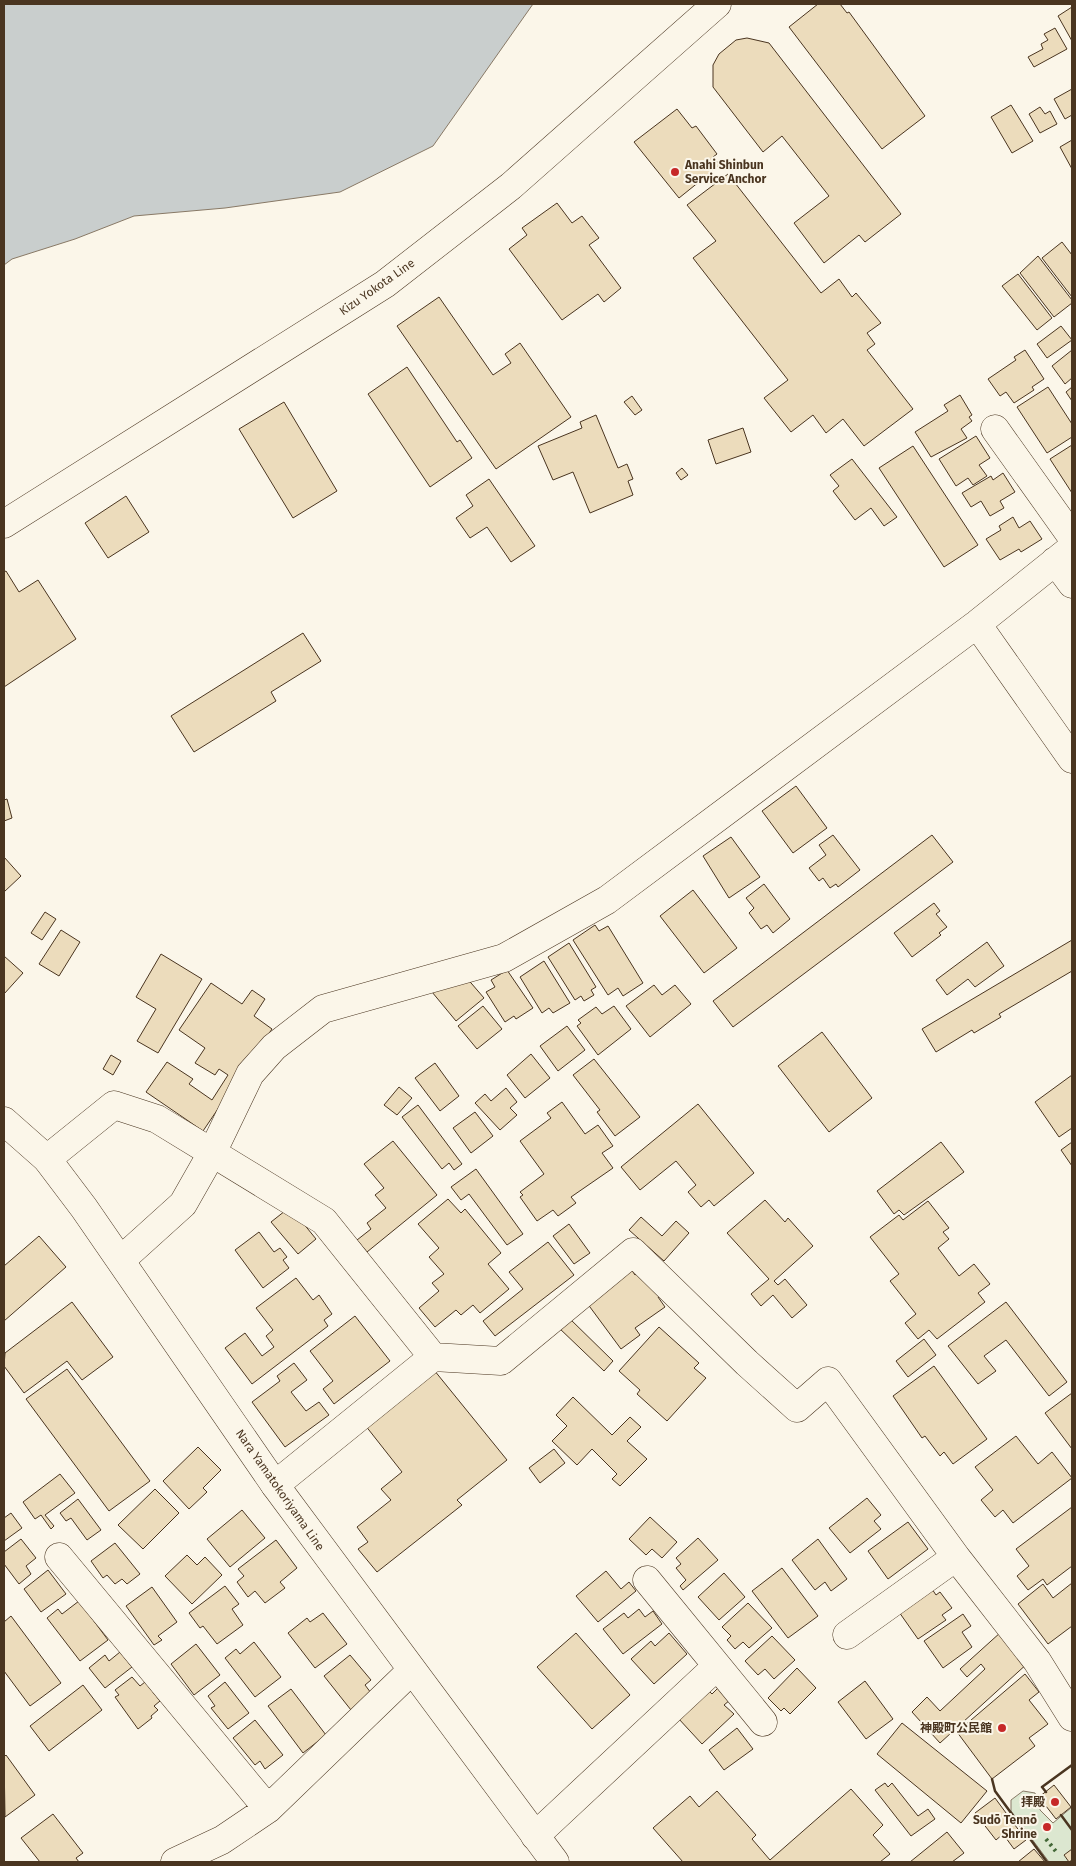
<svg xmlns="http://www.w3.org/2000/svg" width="1076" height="1866" viewBox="0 0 1076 1866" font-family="'Fira Sans','Noto Sans JP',sans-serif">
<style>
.green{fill:#dce7d0;stroke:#887966}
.water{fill:#c9cecd;stroke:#887966}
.building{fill:#ecdcbc;stroke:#4a3520}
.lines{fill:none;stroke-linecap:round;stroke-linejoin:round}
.minor-casing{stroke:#4a3520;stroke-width:29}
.major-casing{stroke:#4a3520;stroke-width:29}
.minor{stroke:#fbf6e9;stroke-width:28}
.major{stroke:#fbf6e9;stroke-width:28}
.hedge{stroke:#436837;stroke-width:4;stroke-dasharray:2.5 4;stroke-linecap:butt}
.wall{stroke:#4a3520;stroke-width:2.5}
.poi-dot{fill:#c62828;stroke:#fbf6e9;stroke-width:2}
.labels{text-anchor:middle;stroke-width:4;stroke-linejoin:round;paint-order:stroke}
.poi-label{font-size:12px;font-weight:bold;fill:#4a3520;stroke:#fbf6e9;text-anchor:end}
.street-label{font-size:12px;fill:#4a3520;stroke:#fbf6e9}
</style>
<rect width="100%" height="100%" fill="#fbf6e9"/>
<path class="green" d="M1023,1791L1035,1793L1040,1810L1053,1823L1072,1807V1862H1049L1011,1811V1800Z"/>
<path class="water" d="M4,4H533L433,146L340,192L225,208L134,216L75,239L12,259L4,265Z"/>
<path class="building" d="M818,4H840L847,13L849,12L925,116L882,149L789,27Z
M1072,7V41L1058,16Z
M1055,28L1067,49L1034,67L1028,57L1043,49L1041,44L1048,40L1044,34Z
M747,38L769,43L901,214L865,242L859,235L824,263L794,223L829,196L782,136L763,152L713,87V65L719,54L736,40Z
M1072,89V115L1065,119L1054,99Z
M1011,105L1033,141L1012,153L991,117Z
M1040,107L1045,114L1050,111L1057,124L1040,133L1029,114Z
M677,109L692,128L696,126L717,154L713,157L720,165L679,198L634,142Z
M1072,140V169L1060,147Z
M728,174L821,293L839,279L852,297L856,293L881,323L867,333L875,344L867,350L913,409L864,446L843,419L826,433L813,415L791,432L764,398L788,380L693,258L716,241L687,205Z
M557,203L572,223L582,216L599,238L589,245L621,288L604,302L598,294L562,320L509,249L527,235L522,228Z
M1062,242L1072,255V297L1042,258Z
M1038,256L1072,300V303L1054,317L1020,273Z
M1018,274L1052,318L1037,330L1002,286Z
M439,297L493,375L511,363L505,354L520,343L571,417L496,469L397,326Z
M1061,326L1072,340L1047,358L1037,344Z
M1025,350L1044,379L1032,387L1034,390L1014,403L1006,392L1000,396L988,379L1016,360L1014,357Z
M1072,350V378L1065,384L1052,366Z
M407,367L457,442L460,440L472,458L430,487L368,394Z
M1048,387L1072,424V437L1047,453L1017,407Z
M1072,387V401L1066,392Z
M960,395L972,415L969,417L972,421L961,429L967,438L931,457L915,432L948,411L944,405Z
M632,396L642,410L635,415L624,402Z
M284,402L337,491L293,518L239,429Z
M596,415L618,468L627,464L633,479L628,481L633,495L590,513L573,472L553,480L538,446L582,428L580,422Z
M743,428L751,452L716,464L708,440Z
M976,436L990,458L979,465L987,476L973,485L968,478L956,486L939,459Z
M1072,445V493L1050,459Z
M913,446L978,545L944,567L879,468Z
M852,459L897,517L884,526L871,508L855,520L833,491L839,486L830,475Z
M682,468L688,475L681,480L676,473Z
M1003,473L1015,492L1000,501L1004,508L990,516L981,501L971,507L962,493L991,476L993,480Z
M489,479L535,546L511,562L487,527L470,538L456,518L473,506L466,495Z
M126,496L149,532L108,558L85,523Z
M1013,517L1019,528L1030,521L1042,539L1021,552L1019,549L1000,560L986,539L1001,530L999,526Z
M6,571L19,592L38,580L76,639L4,687V572Z
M303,633L321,661L271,692L276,701L194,752L171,716Z
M796,786L827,828L793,853L762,811Z
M7,799L12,818L4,821V800Z
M833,835L860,870L838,887L836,884L830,888L823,878L819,881L809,868L826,855L819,845Z
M932,835L953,862L733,1027L713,1001Z
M731,837L760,877L729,898L703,856Z
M4,857L21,876L4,892Z
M764,884L790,919L773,933L767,925L761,929L749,913L754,908L746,898Z
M693,890L737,948L704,973L660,916Z
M934,903L940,911L936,914L947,927L939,933L941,935L912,957L894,933Z
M45,912L56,919L42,940L31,933Z
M595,925L599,931L608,926L643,983L623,996L618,988L608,995L573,940Z
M61,930L80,942L59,976L39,964Z
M1072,940V971L999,1014L1001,1017L974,1033L972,1030L936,1052L922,1029Z
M987,942L1004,966L975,987L968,979L947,995L936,980Z
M569,943L596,987L591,990L594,995L584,1001L581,996L575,1000L548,957Z
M161,954L202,979L158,1053L137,1041L156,1009L136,997Z
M4,956L23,973L4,994Z
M544,961L570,1003L553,1013L549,1008L542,1013L520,977Z
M507,970L533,1008L516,1019L514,1016L505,1022L486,992L495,987L491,980Z
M465,976L484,998L456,1021L432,992Z
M211,983L242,1004L252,990L265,999L254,1016L272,1029L203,1131L146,1092L167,1062L193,1079L189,1084L212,1100L228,1075L219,1069L215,1075L195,1063L205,1048L179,1030Z
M654,985L662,995L675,985L691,1004L650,1037L626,1006Z
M483,1006L502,1029L477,1049L458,1026Z
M614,1006L631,1029L598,1055L577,1026L581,1023L578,1020L596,1007L602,1014Z
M567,1026L585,1050L558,1071L540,1046Z
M822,1032L872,1098L829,1132L778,1066Z
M531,1054L550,1078L525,1098L507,1075Z
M111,1055L121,1061L113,1075L103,1069Z
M594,1059L640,1117L615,1136L597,1112L600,1110L573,1075Z
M435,1063L459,1096L440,1111L415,1078Z
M1072,1075V1128L1059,1137L1035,1102Z
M399,1087L412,1098L397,1115L384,1105Z
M506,1088L517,1102L510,1108L517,1115L500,1130L475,1103L485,1094L491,1101Z
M562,1102L585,1134L598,1125L613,1146L602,1153L613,1168L571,1197L576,1203L558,1216L553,1210L537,1221L520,1197L523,1195L520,1192L544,1174L520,1141L551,1118L547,1113Z
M698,1104L754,1173L714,1206L709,1200L701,1207L688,1192L696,1185L676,1161L640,1190L621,1167Z
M418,1105L462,1164L454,1170L449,1163L442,1169L402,1117Z
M475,1112L493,1136L471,1153L453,1128Z
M393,1141L437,1195L367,1252L357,1240L371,1229L367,1223L386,1208L375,1195L384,1188L364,1164Z
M941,1142L964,1172L904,1215L899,1210L894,1214L877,1191Z
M1072,1142V1166L1061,1150Z
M476,1169L523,1234L507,1245L469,1194L461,1200L451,1187Z
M448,1199L461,1213L465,1209L501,1253L488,1264L509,1289L480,1313L473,1305L461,1315L456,1310L435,1327L419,1308L439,1291L432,1283L444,1274L429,1257L439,1248L418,1224Z
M765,1200L785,1222L788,1218L813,1246L774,1281L778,1285L785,1279L807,1305L792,1318L773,1295L761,1306L751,1294L769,1279L727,1233Z
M928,1201L949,1228L943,1232L949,1239L938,1248L959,1276L974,1264L990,1284L978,1293L985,1302L937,1339L929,1330L918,1339L905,1323L916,1314L890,1281L899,1274L870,1237L899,1215L903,1220Z
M290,1207L316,1239L298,1254L271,1222Z
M641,1217L662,1236L676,1221L689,1233L664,1261L629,1230Z
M569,1224L590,1253L574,1264L553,1236Z
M259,1232L274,1252L280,1248L287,1257L283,1260L289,1268L263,1288L235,1250Z
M39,1236L66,1267L4,1321V1266Z
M548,1242L574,1275L495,1336L483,1321L523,1289L509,1272Z
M631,1269L635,1275L643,1269L662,1294L658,1297L665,1307L635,1328L640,1335L621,1349L587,1303Z
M296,1278L313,1300L319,1295L332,1314L324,1320L328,1326L252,1384L225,1348L245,1333L262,1356L274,1347L266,1336L273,1330L256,1308Z
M72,1302L113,1357L82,1380L67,1361L24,1393L4,1366L5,1353Z
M1006,1302L1067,1382L1049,1396L1006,1340L984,1356L996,1371L978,1384L948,1346Z
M355,1316L390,1361L334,1404L323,1389L333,1381L310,1351Z
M568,1317L613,1361L604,1371L558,1327Z
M659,1327L699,1363L694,1368L706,1378L667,1421L637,1394L640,1390L619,1371Z
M924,1339L936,1355L908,1377L896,1361Z
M294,1363L307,1380L291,1392L306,1411L319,1402L329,1415L285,1447L252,1402L280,1381L277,1376Z
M934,1366L987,1439L953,1464L944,1452L940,1456L925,1436L922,1438L893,1396Z
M67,1369L150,1481L109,1511L26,1399Z
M434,1370L507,1460L457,1500L462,1505L377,1572L358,1549L368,1542L357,1527L391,1500L381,1489L402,1472L365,1425Z
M1072,1393V1449L1045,1413Z
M573,1397L612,1435L630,1417L641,1427L627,1441L647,1459L620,1486L612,1479L617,1474L592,1449L577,1465L552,1441L567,1426L556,1415Z
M1016,1436L1038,1464L1052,1452L1072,1478L1013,1523L1003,1510L995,1517L981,1500L993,1490L975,1467Z
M198,1447L221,1470L203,1488L207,1492L189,1509L163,1481Z
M554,1449L565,1463L540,1483L529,1468Z
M60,1474L75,1493L45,1515L54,1526L51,1529L41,1515L35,1519L23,1502Z
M155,1489L179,1513L143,1549L118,1525Z
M867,1498L881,1515L874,1521L881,1529L850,1553L829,1528Z
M78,1499L101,1530L87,1540L71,1518L66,1521L60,1513Z
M1072,1507V1566L1047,1585L1043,1579L1028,1590L1017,1576L1029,1566L1016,1549Z
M242,1510L265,1538L230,1567L207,1539Z
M11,1513L22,1528L4,1541V1518Z
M650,1517L677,1542L662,1558L652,1549L646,1555L629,1539Z
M908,1522L928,1549L888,1579L868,1551Z
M698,1538L718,1560L683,1590L680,1586L686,1580L676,1568L681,1564L676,1558Z
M21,1539L36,1558L26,1566L31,1574L19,1584L4,1564V1552Z
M818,1539L847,1579L831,1591L825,1582L815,1590L792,1560Z
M276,1540L297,1568L280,1582L285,1588L265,1603L255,1591L248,1597L237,1582L244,1576L238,1569Z
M115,1543L140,1574L127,1584L122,1579L115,1584L107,1575L103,1578L91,1561Z
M187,1555L197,1565L205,1557L222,1575L192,1604L165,1576Z
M782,1568L818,1616L788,1638L752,1591Z
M48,1570L66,1594L41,1612L24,1589Z
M606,1571L621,1589L629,1582L636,1591L598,1622L576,1596Z
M724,1573L745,1597L719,1620L698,1597Z
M1072,1583V1626L1048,1644L1018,1604L1043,1584L1053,1598Z
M225,1586L239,1604L232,1609L243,1625L217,1644L203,1626L200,1628L189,1613Z
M152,1587L177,1622L158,1636L162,1640L154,1645L126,1606Z
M932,1589L936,1595L940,1592L952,1608L942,1615L946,1620L918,1639L899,1612Z
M79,1601L108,1640L80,1661L47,1618L58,1609L62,1614Z
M748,1603L772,1628L749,1648L743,1642L735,1649L727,1640L731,1636L722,1627Z
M639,1609L645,1617L653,1611L662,1624L623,1654L603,1629L624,1613L628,1618Z
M323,1613L347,1644L315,1668L288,1633L307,1618L310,1622Z
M963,1614L971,1626L962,1632L972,1647L943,1668L924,1641Z
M11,1616L61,1683L30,1706L4,1671V1622Z
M1001,1632L1029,1662L940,1743L912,1712L927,1697L940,1711L985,1669L981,1664L967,1677L960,1669Z
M576,1633L630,1695L592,1729L537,1667Z
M669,1633L687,1654L654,1684L631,1659L651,1641L655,1646Z
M772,1636L795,1660L774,1679L765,1669L758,1675L745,1661Z
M254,1642L281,1677L255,1697L225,1658L236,1649L240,1654Z
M196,1644L220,1675L194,1695L171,1664Z
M120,1652L132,1667L105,1688L89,1668L105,1655L109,1661Z
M350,1655L371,1680L365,1685L371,1693L351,1710L324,1676Z
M797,1668L816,1688L790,1714L784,1708L781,1711L768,1698Z
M1025,1674L1039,1692L1029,1700L1048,1724L1029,1738L1035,1746L992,1779L957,1732Z
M132,1677L140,1686L145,1682L160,1701L154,1706L158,1710L151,1716L152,1718L138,1729L115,1697L119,1695L115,1690Z
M865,1681L893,1719L866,1739L838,1702Z
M225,1682L249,1713L228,1729L211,1708L215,1706L208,1696Z
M83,1685L102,1710L49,1751L30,1726Z
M718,1688L730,1700L724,1705L734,1714L702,1744L678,1718L708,1690L712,1694Z
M291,1689L326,1735L303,1753L268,1706Z
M255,1720L283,1755L265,1769L260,1761L255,1765L233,1738Z
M902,1723L987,1791L961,1823L877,1754Z
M737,1728L753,1749L724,1770L709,1750Z
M6,1755L35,1795L5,1817L4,1757Z
M885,1783L888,1787L892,1783L918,1816L928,1809L935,1819L911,1836L875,1790Z
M1054,1785L1071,1807L1056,1819L1039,1797Z
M851,1789L883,1825L873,1835L890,1854L880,1862H683L653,1828L690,1796L699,1807L717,1791L756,1835L752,1839L770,1860Z
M995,1798L1026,1840L1014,1849L1003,1834L996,1840L975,1813Z
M53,1814L83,1853L76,1858L79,1862H40L21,1838Z
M947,1832L964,1853L952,1862H910Z
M1034,1849L1045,1862H1018Z
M1072,1849V1860L1069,1862L1064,1855Z"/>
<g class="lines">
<defs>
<path id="minor" d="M995,429L1072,537
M1055,561L1072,584
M977,624L1072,759
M47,1159L114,1105L157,1119L324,1221L433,1357
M121,1260L183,1204L212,1153L250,1074L274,1047L323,1009L504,958L607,900L977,624L1072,548
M275,1485L433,1357L501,1361L633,1252L747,1363L797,1408L828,1381L956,1557L1037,1661L1072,1717
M59,1557L268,1809
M647,1580L763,1722
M847,1635L956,1557
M535,1836L717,1666
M175,1862L222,1840L268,1809L411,1671"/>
<path id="major" d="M4,524L385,284L511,186L717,4
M4,1121L47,1159L84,1208L275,1485L555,1862"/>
</defs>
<use href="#minor" class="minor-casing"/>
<use href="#major" class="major-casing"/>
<use href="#minor" class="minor"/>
<use href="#major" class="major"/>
<path class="hedge" d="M1046,1839L1058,1854"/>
<path class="wall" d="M992,1779L995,1791L1047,1862
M1046,1792L1042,1787L1072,1765
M1061,1815L1072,1830"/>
</g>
<g class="poi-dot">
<circle cx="675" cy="172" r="5"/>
<circle cx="1002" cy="1728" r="5"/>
<circle cx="1055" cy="1802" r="5"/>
<circle cx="1047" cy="1827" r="5"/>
</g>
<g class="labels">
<g class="poi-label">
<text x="685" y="169" text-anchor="start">Anahi Shinbun<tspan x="685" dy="14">Service Anchor</tspan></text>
<text x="992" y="1732">神殿町公民館</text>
<text x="1045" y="1806">拝殿</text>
<text x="1037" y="1824">Sudō Tennō<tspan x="1037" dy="14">Shrine</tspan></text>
</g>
<g class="street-label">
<text transform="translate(377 287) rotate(-35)" y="4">Kizu Yokota Line</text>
<text transform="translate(280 1490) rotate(55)" y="4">Nara Yamatokoriyama Line</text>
</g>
</g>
<rect width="1076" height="1866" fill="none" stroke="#4a3520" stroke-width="10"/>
</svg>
